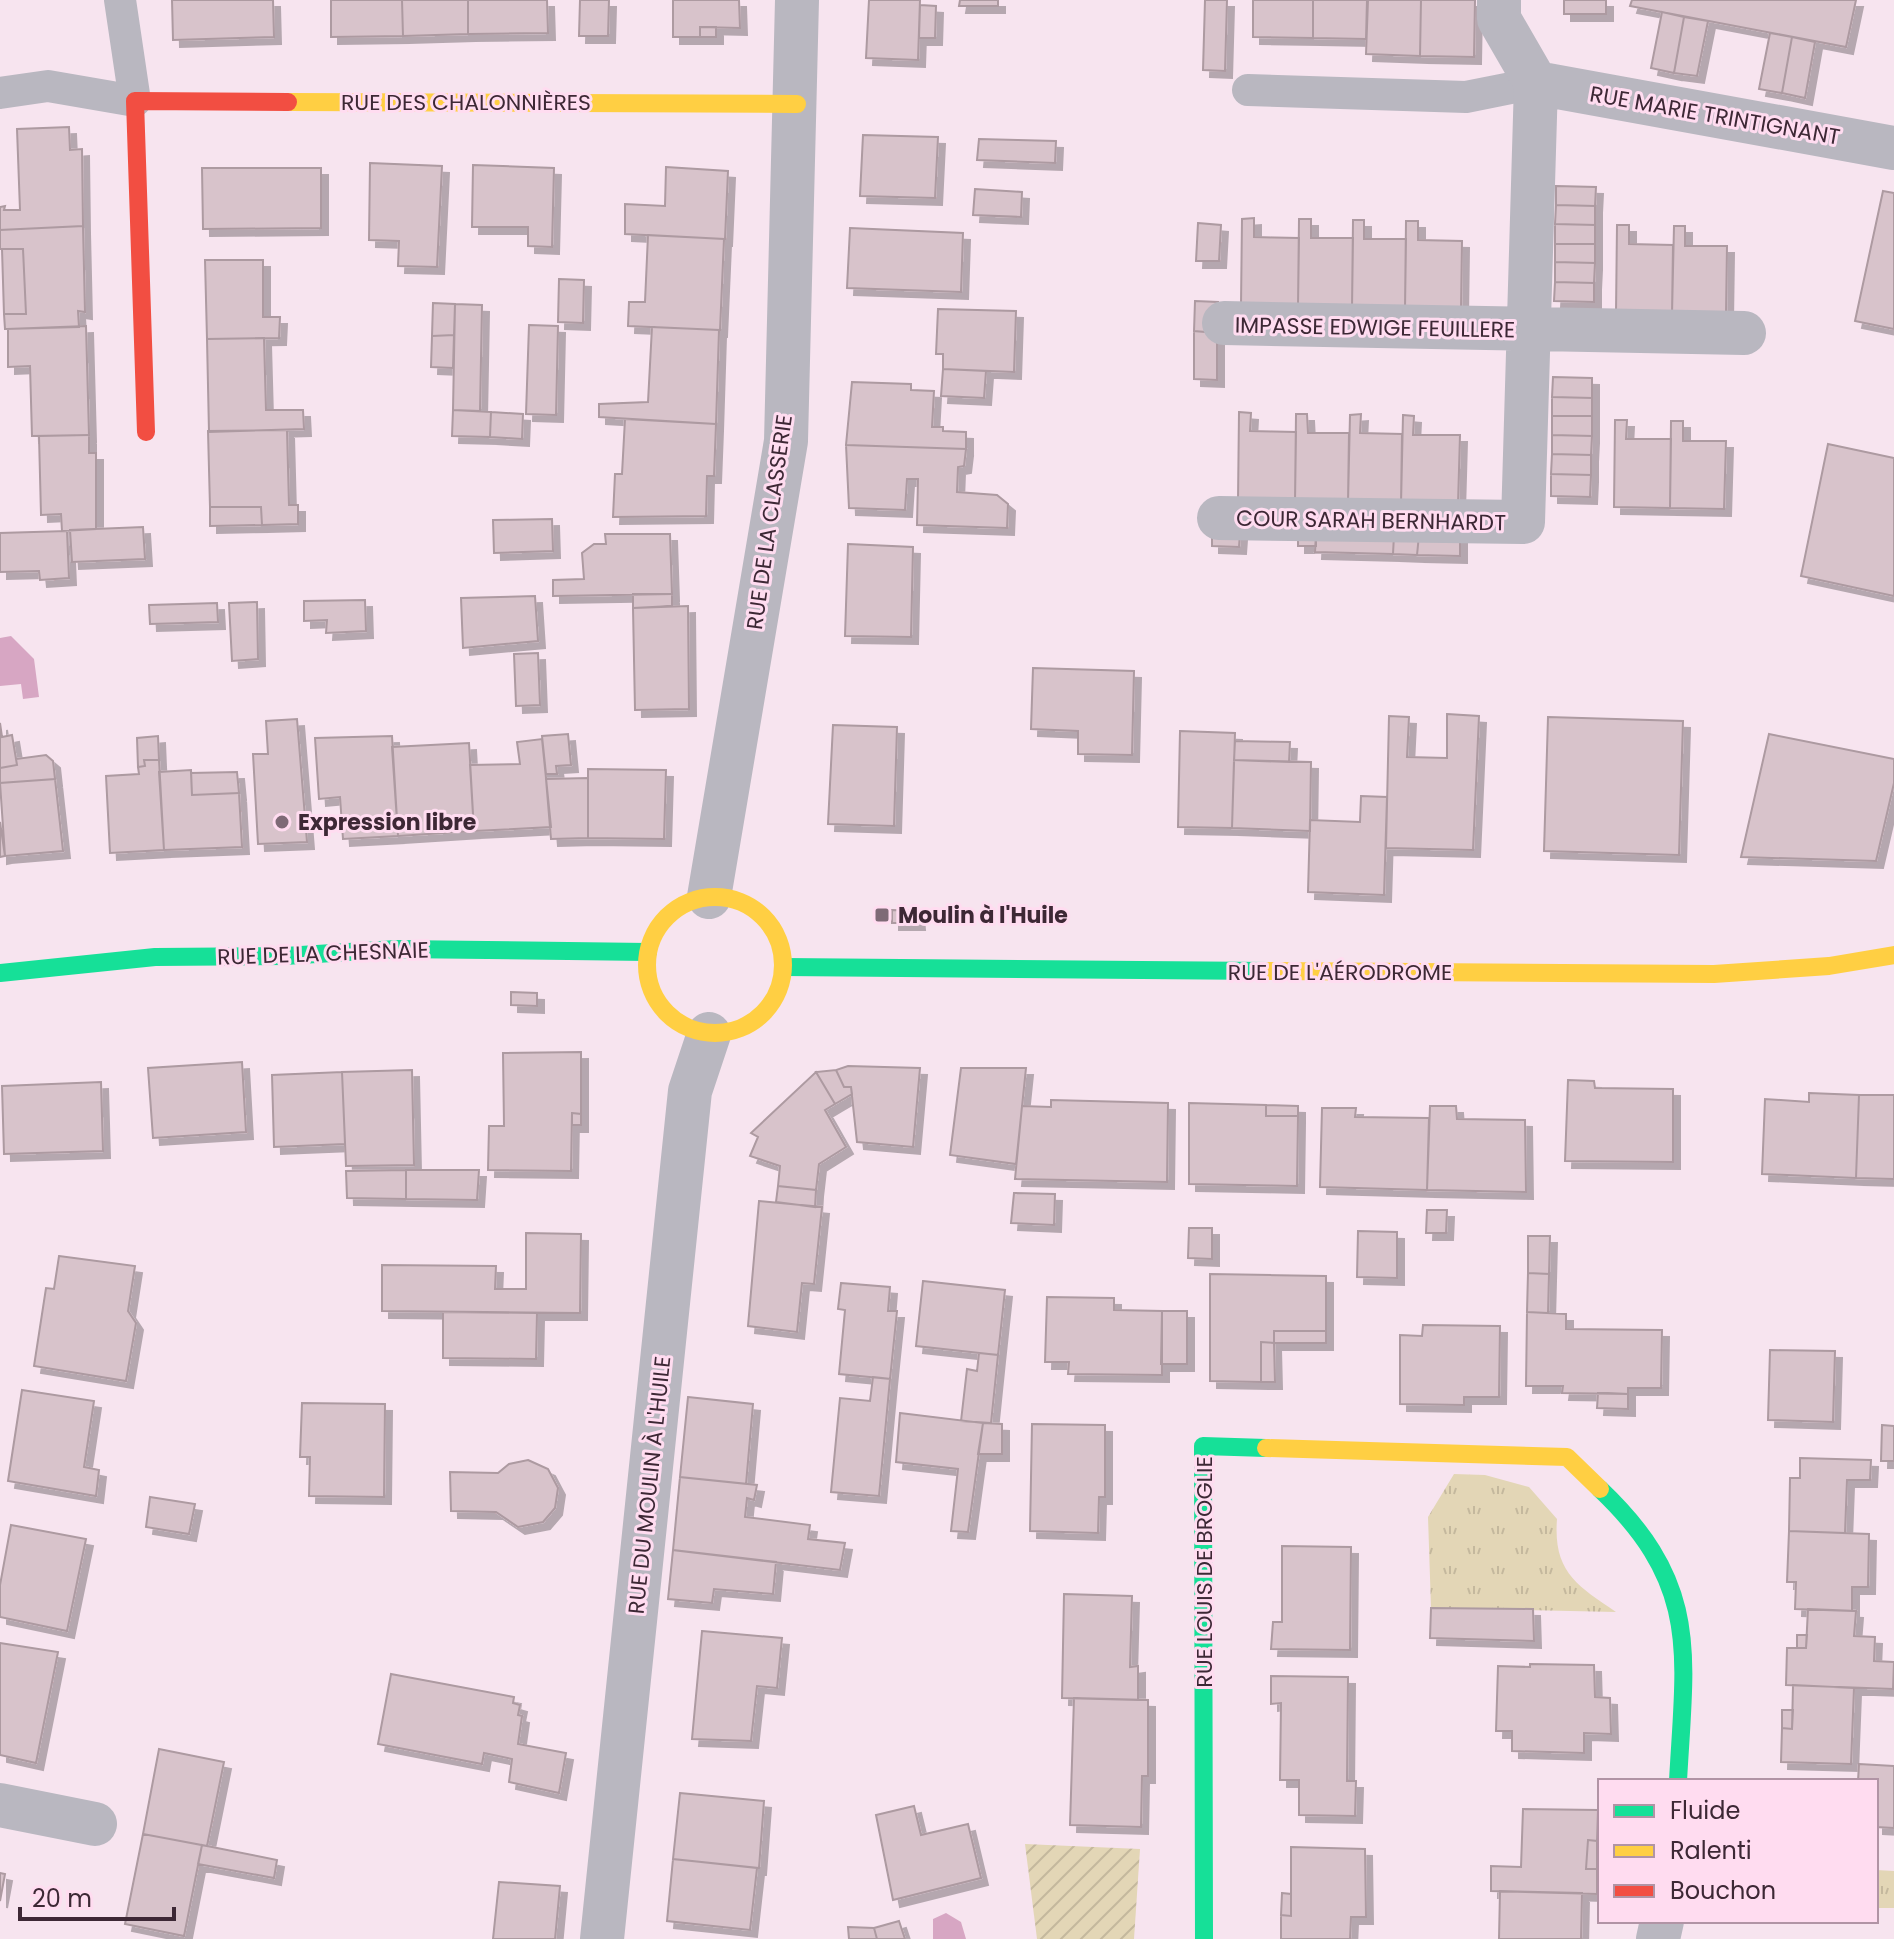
<svg xmlns="http://www.w3.org/2000/svg" width="1894" height="1939" viewBox="0 0 1894 1939" font-family="Poppins,sans-serif">
<style>
.grass{fill:url(#grass-tufts)}
.garden{fill:url(#garden-furrows)}
.water{fill:#d7a6c3}
.building{fill:#d8c3cb;stroke:#ad9aa1;stroke-width:2;filter:url(#shadow)}
.lines{fill:none;stroke-linecap:round;stroke-linejoin:round}
.lane{stroke:#b9b7c0;stroke-width:32}
.street{stroke:#b9b7c0;stroke-width:44}
.fast{stroke:#16e098;stroke-width:18}
.slow{stroke:#ffcf43;stroke-width:18}
.jam{stroke:#f24e42;stroke-width:18}
.poi-dot{fill:#7e6a76;stroke:#ffdcf0;stroke-width:3}
.labels{text-anchor:middle;stroke-width:6;stroke-linejoin:round;paint-order:stroke}
.street-label{font-size:22px;fill:#3d2835;stroke:#ffdcf0}
.poi-label{font-size:22px;font-weight:bold;fill:#3d2835;stroke:#ffdcf0;text-anchor:start}
</style>
<defs>
<pattern id="grass-tufts" width="24" height="20" patternUnits="userSpaceOnUse" patternTransform="scale(2)"><rect width="24" height="20" fill="#e3d6b6"/><path d="M3 7l-1-3M5 7V3M7 7l1-3M15 17l-1-3M17 17v-4M19 17l1-3" fill="none" stroke="#c4b89d"/></pattern>
<pattern id="garden-furrows" width="10" height="10" patternUnits="userSpaceOnUse" patternTransform="scale(2)"><rect width="10" height="10" fill="#e3d6b6"/><path d="M-1 1l2-2M0 10L10 0M9 11l2-2" fill="none" stroke="#c4b89d"/></pattern>
<filter id="shadow"><feDropShadow dx="7" dy="7" stdDeviation="0" flood-color="#0004"/></filter>
</defs>
<rect width="100%" height="100%" fill="#f7e4ef"/>
<path class="grass" d="M1454,1474L1485,1475L1529,1487L1557,1519C1553,1571 1576,1585 1616,1612L1431,1608L1428,1517Z
M1876,1870L1894,1871V1908H1876Z"/>
<path class="garden" d="M1025,1844L1140,1849L1134,1939H1037Z"/>
<path class="water" d="M11,636L34,659L39,697L23,699L21,684L0,686V638Z
M946,1913L961,1922L966,1939H933V1919Z"/>
<path class="building" d="M172,0H273L274,37L173,40Z
M331,0H402L403,36L331,37Z
M402,0H468V34L403,36Z
M468,0H547L548,33L468,34Z
M580,0H609L608,36H579Z
M673,0H739L740,28L700,27V37H673Z
M869,0H920L918,60L866,58Z
M960,0H998V6H959Z
M1205,0H1227L1225,71L1203,70Z
M1253,0H1313V38L1253,37Z
M1313,0H1367L1366,39L1313,38Z
M1368,0H1421L1420,56L1366,54Z
M1421,0H1475L1474,57L1420,56Z
M1564,0H1606V14H1564Z
M1632,0H1856L1846,47L1630,6Z
M920,5L936,6L935,38H919Z
M1662,12L1684,17L1674,73L1651,68Z
M1684,17L1708,21L1697,76L1674,73Z
M700,27H716V37H700Z
M1770,33L1792,37L1782,93L1759,89Z
M1792,37L1815,42L1805,98L1782,93Z
M69,127L70,150L82,149L83,226L0,230V207L5,206L4,210H20L17,129Z
M863,135L938,137L935,198L860,196Z
M979,139L1056,141L1055,163L977,160Z
M370,163L442,166L437,267L398,266L399,241L369,240Z
M473,165L554,168L552,247L528,246V227H472Z
M666,167L728,171L725,239L625,234V204L665,206Z
M202,168H321V228L203,229Z
M1556,186L1596,187L1595,206L1556,205Z
M975,189L1022,192L1021,217L973,215Z
M1883,191L1894,193V329L1855,321Z
M1556,205L1595,206V225L1555,224Z
M1254,218V237L1299,238L1298,306L1241,305L1242,219Z
M1299,219H1311V238H1353L1352,308L1298,306Z
M1353,220H1364V239H1406L1405,309L1352,308Z
M1406,221H1418V240L1462,241L1461,310L1405,309Z
M1198,223L1221,225L1219,261H1196Z
M1555,224L1595,225V244H1555Z
M1617,225H1629V244L1673,245L1672,314L1616,313Z
M83,226L85,312L78,311L79,327L5,329L4,314H26L23,249H0V230Z
M1674,226H1685V246H1727L1726,314H1672Z
M850,228L963,233L961,292L847,288Z
M648,235L724,239L720,330L628,326L629,302H645Z
M1555,244H1595V263L1555,262Z
M2,249H23L26,314H4Z
M205,260H263V317H280L279,338L207,339Z
M1555,262L1595,263L1594,283L1555,282Z
M559,279L584,280L583,323L558,322Z
M1555,282L1594,283V302L1554,301Z
M1195,301L1218,302L1217,333L1194,331Z
M433,303L455,304L454,335L432,336Z
M455,304L482,305L480,411L453,410Z
M938,309L1016,311L1014,372L943,369V354H936Z
M529,325L558,326L556,415L526,414Z
M86,326L89,435L32,436L30,366L8,367V329Z
M652,327L719,330L716,424L599,417V404L648,402Z
M1194,331L1217,333V380L1194,379Z
M454,335L453,368L431,367L432,336Z
M264,338L266,410H303L304,429L209,432L207,339Z
M943,369L986,371L984,398L941,396Z
M1553,377L1592,378V398L1552,397Z
M852,382L911,384V390L934,391L932,427H943V431L966,432V449L846,445Z
M1552,397L1592,398V416H1552Z
M453,410L491,412L490,437L452,436Z
M491,412L523,414L522,439L490,437Z
M1239,412L1251,413L1250,431L1296,432L1295,502L1238,501Z
M1296,414H1307L1308,433H1349L1348,502H1295Z
M1361,414L1360,433L1402,434L1401,504L1348,502L1350,415Z
M1403,415L1414,416L1413,435H1460L1458,504H1401Z
M1552,416H1592V436L1552,435Z
M625,419L716,424L714,476H707L706,516L613,517L615,474H622Z
M1615,420H1627L1626,439H1671L1670,508L1614,507Z
M1671,421H1683V441H1726L1724,509L1670,508Z
M287,430L289,505H298V524L262,525L261,507H210L208,431Z
M89,435V453H96V529L62,531L61,514L41,515L39,436Z
M1552,435L1592,436L1591,455L1552,454Z
M1828,444L1894,458V596L1801,576Z
M846,445L966,449L964,466L958,467L957,492L997,495L1008,504L1007,528L917,525L918,479H907L905,510L849,508Z
M1552,454L1591,455V475L1551,474Z
M1551,474L1591,475L1590,497L1551,496Z
M210,507H261L262,525L210,526Z
M552,519L553,551L494,553L493,520Z
M143,527L145,559L72,562L70,530Z
M67,531L69,578L40,580L39,571L0,572V533Z
M1240,533L1239,547L1212,546V534Z
M605,534H670L672,594L553,596V580L584,579L582,553L594,544H606Z
M1298,534H1316V546H1298Z
M1316,534L1394,535L1393,554L1315,552Z
M1394,535H1419L1417,555L1393,554Z
M1419,535L1460,537V556L1417,555Z
M848,544L913,547L911,637L845,636Z
M633,594H672V606L633,608Z
M535,596L538,641L463,648L461,598Z
M365,600L366,631L326,633L327,620L304,621V601Z
M257,602L258,659L232,661L229,603Z
M217,603L218,622L150,624L149,605Z
M688,606L689,709L635,710L633,608Z
M538,653L540,705L516,706L514,654Z
M1033,668L1134,671L1132,755L1078,754V731L1031,729Z
M1447,714L1479,716L1473,850L1386,848L1389,716L1409,717L1407,757L1447,758Z
M1548,717L1683,721L1679,855L1544,851Z
M297,719L307,842L258,844L253,754H268L266,721Z
M0,723L2,737L12,735L17,765L0,768Z
M833,725L897,727L894,826L828,824Z
M1180,731L1235,733L1232,828L1178,827Z
M568,734L571,765L556,766L557,774H546L542,736Z
M1769,734L1894,759V783L1876,861L1741,857Z
M158,736L159,760H144L145,766L138,767L137,738Z
M392,736L398,836L343,839L340,797L319,799L315,738Z
M542,739L551,827L474,831L470,765L520,764L517,742Z
M1235,741L1290,742L1289,762L1234,760Z
M469,743L474,831L398,836L392,747Z
M46,755L53,761L55,779L0,783V768L17,765L16,759Z
M144,760H159L164,850L110,853L106,776L139,774L138,767L145,766Z
M1234,760L1311,762L1310,831L1232,828Z
M588,769L666,770L664,839L588,838Z
M191,770L192,795L239,793L242,847L164,850L159,772Z
M237,772L239,793L192,795L191,773Z
M588,778V838L551,839L546,779Z
M55,779L63,851L5,856L0,783Z
M1361,796L1387,797L1384,895L1308,892L1310,820L1360,822Z
M0,822L5,856L0,857Z
M892,910L917,911L918,923H892Z
M511,992L537,993V1006L511,1005Z
M581,1052V1114L572,1113L571,1171L488,1170L489,1126H504L503,1053Z
M242,1062L246,1132L153,1138L148,1068Z
M848,1066L920,1068L913,1147L857,1142L851,1087H844L836,1070Z
M961,1068H1026L1016,1164L950,1155Z
M412,1070L414,1165L346,1166L342,1072Z
M836,1070L844,1087H851L852,1094L835,1104L816,1072Z
M342,1072L345,1144L274,1147L272,1075Z
M816,1072L835,1104L825,1110L846,1147L819,1164L816,1190L778,1186L780,1166L750,1156L758,1137L751,1133Z
M1568,1080L1594,1081L1595,1088L1673,1089V1162L1565,1161Z
M101,1082L103,1151L4,1154L2,1086Z
M1809,1093L1859,1095L1856,1178L1762,1174L1765,1099L1809,1102Z
M1859,1095H1894V1179L1856,1178Z
M1051,1100L1168,1103L1167,1182L1015,1179L1022,1106L1051,1107Z
M1189,1103L1266,1105V1116H1298L1297,1186L1189,1184Z
M1266,1105L1298,1106V1116H1266Z
M1430,1106H1456L1457,1119L1525,1120L1526,1192L1427,1190Z
M1322,1108H1356L1355,1117L1429,1118L1427,1190L1320,1187Z
M572,1113L581,1114V1125H572Z
M406,1170H479L477,1200L406,1199Z
M406,1170V1199L347,1198L346,1171Z
M778,1186L816,1190L815,1207L776,1202Z
M1014,1193L1055,1194L1054,1225L1011,1223Z
M759,1201L822,1207L814,1284L802,1283L797,1332L748,1326Z
M1427,1210H1447L1446,1233H1426Z
M1189,1228H1212V1259L1188,1258Z
M1358,1231L1397,1232V1278L1357,1277Z
M526,1233L581,1234L580,1313L382,1311V1265L496,1266L495,1289H526Z
M1528,1236H1550L1549,1274L1528,1273Z
M59,1256L135,1266L128,1311L136,1323L126,1381L34,1366L46,1288L54,1289Z
M1528,1273L1549,1274L1548,1313L1527,1312Z
M1210,1274L1326,1276V1331H1274V1343L1261,1342V1382L1210,1381Z
M923,1281L1005,1290L998,1355L916,1346Z
M841,1283L890,1287L888,1311H897L890,1379L839,1374L845,1310L838,1309Z
M1047,1297L1114,1298V1310L1162,1311V1375L1068,1374L1069,1362H1045Z
M1162,1311H1187V1364H1161Z
M443,1312L537,1313L536,1359L443,1358Z
M1527,1312L1566,1314V1329L1662,1330L1661,1388H1628V1394L1562,1393L1563,1386H1526Z
M1423,1325L1500,1326L1499,1397H1464V1405L1400,1404V1335L1422,1336Z
M1274,1331H1326V1343H1274Z
M1261,1342L1274,1343L1275,1382H1261Z
M1770,1350L1835,1351L1833,1422L1768,1420Z
M979,1353L998,1355L991,1423L961,1421L967,1369L977,1371Z
M873,1377L890,1379L879,1496L831,1492L840,1398L870,1401Z
M22,1390L94,1401L84,1467L99,1470L96,1496L8,1481Z
M1598,1393L1628,1394V1409L1597,1408Z
M688,1397L753,1404L746,1484L680,1477Z
M302,1403L385,1404L384,1497L309,1496L310,1457H300Z
M900,1413L983,1423L968,1532L951,1531L958,1469L896,1462Z
M983,1423L1002,1424V1454H978Z
M1032,1424L1105,1425V1497H1099L1098,1533L1030,1531Z
M1882,1425L1894,1426V1461H1881Z
M1800,1458L1871,1460L1870,1480H1847L1845,1533L1789,1531L1790,1478H1800Z
M528,1460L548,1469L558,1488L555,1508L543,1522L518,1527L496,1512L451,1511L450,1472L498,1473L509,1464Z
M680,1477L757,1485L754,1500L747,1498L745,1517L810,1525L808,1539L845,1543L840,1570L673,1550Z
M150,1497L195,1504L189,1534L146,1527Z
M11,1525L86,1539L67,1631L0,1617V1585Z
M1789,1531L1869,1534L1868,1587H1852V1611L1795,1609L1796,1582H1787Z
M1282,1546L1351,1547L1350,1650L1271,1649L1273,1622H1282Z
M673,1550L776,1562L773,1594L714,1589L712,1603L668,1599Z
M1064,1594L1132,1596L1130,1667L1138,1666V1700L1062,1698Z
M1431,1608L1533,1609L1534,1641L1430,1638Z
M1808,1609L1856,1611L1854,1636L1875,1637L1874,1661L1894,1662L1893,1689L1786,1685L1787,1648H1806Z
M702,1631L782,1638L777,1688L757,1686L751,1741L692,1739Z
M1797,1635H1807L1806,1648H1797Z
M0,1643L58,1652L36,1763L0,1755Z
M1530,1664L1594,1665L1595,1697L1610,1698L1611,1734L1584,1733V1753L1512,1751V1731H1496L1498,1666L1530,1667Z
M391,1674L514,1697L513,1703L520,1705L518,1715L522,1716L518,1744L566,1753L559,1793L509,1782L512,1759L484,1753L482,1764L378,1744Z
M1271,1676L1348,1677L1347,1781H1356L1355,1816L1299,1815V1780H1280L1281,1703L1271,1704Z
M1793,1685L1854,1688L1851,1764L1781,1762L1782,1728L1792,1729Z
M1074,1698L1148,1700V1776H1142L1141,1827L1070,1825Z
M1782,1710H1793L1792,1729L1782,1728Z
M159,1749L224,1762L207,1846L143,1834Z
M1859,1764L1894,1766V1828L1876,1827V1781H1858Z
M680,1793L764,1801L759,1868L673,1859Z
M914,1806L921,1835L968,1824L981,1878L893,1900L876,1815Z
M1523,1809L1598,1810L1597,1841L1588,1840L1586,1869H1597V1894L1491,1891V1866L1521,1867Z
M143,1834L202,1845L184,1936L125,1924Z
M1588,1840L1597,1841V1869H1586Z
M202,1845L277,1860L274,1878L198,1864Z
M1291,1847L1365,1849L1366,1917H1351L1350,1939H1281V1915L1291,1916Z
M673,1859L757,1868L750,1930L667,1921Z
M0,1873L5,1874L0,1901Z
M499,1882L560,1886L555,1939H493Z
M1500,1891L1582,1893L1581,1939H1499Z
M1282,1893L1291,1894V1916L1281,1915Z
M899,1921L905,1939H877L874,1928Z
M848,1927L874,1928L877,1939H849Z"/>
<g class="lines">
<path class="lane" d="M1248,90L1466,97L1536,83
M0,93L48,86L135,101L120,0"/>
<path class="street" d="M1499,0V19L1536,83
M1536,83L1894,148
M1224,323L1744,333
M1219,518L1523,522L1536,83
M709,897L786,441L797,0
M0,1805L95,1824
M602,1939L690,1091L709,1034
M1658,1939L1662,1921"/>
<path class="fast" d="M784,967L1268,971
M0,973L155,957L285,956L396,949L648,952
M1600,1489C1701,1585 1685,1653 1678,1781
M1204,1939L1203,1446L1266,1448"/>
<path class="slow" d="M288,102L797,104
M647 965a68 68 0 1 1 136 0a68 68 0 1 1-136 0Z
M1268,971L1714,974L1829,966L1894,955
M1266,1448L1567,1457L1600,1489"/>
<path class="jam" d="M146,432L135,101L288,102"/>
</g>
<g class="poi-dot">
<circle cx="282" cy="822" r="8"/>
<rect x="874" y="907" width="16" height="16" rx="4"/>
</g>
<g class="labels">
<g class="street-label">
<text x="466" y="110">RUE DES CHALONNIÈRES</text>
<text transform="translate(1715 115) rotate(10)" y="8">RUE MARIE TRINTIGNANT</text>
<text transform="translate(1375 327) rotate(1)" y="8">IMPASSE EDWIGE FEUILLERE</text>
<text transform="translate(1371 520) rotate(1)" y="8">COUR SARAH BERNHARDT</text>
<text transform="translate(769 522) rotate(-82)" y="8">RUE DE LA CLASSERIE</text>
<text transform="translate(323 953) rotate(-2)" y="8">RUE DE LA CHESNAIE</text>
<text x="1340" y="980">RUE DE L'AÉRODROME</text>
<text transform="translate(649 1485) rotate(-84)" y="8">RUE DU MOULIN À L'HUILE</text>
<text transform="translate(1204 1572) rotate(-90)" y="8">RUE LOUIS DE BROGLIE</text>
</g>
<g class="poi-label">
<text x="298" y="830">Expression libre</text>
<text x="898" y="923">Moulin à l'Huile</text>
</g>
</g>
<rect x="1598" y="1779" width="280" height="144" fill="#ffdcf0" stroke="#b194a5" stroke-width="2"/>
<rect x="1614" y="1805" width="40" height="12" fill="#16e098" stroke="#b194a5" stroke-width="2"/>
<text x="1670" y="1819" font-size="24" fill="#3d2835">Fluide</text>
<rect x="1614" y="1845" width="40" height="12" fill="#ffcf43" stroke="#b194a5" stroke-width="2"/>
<text x="1670" y="1859" font-size="24" fill="#3d2835">Ralenti</text>
<rect x="1614" y="1885" width="40" height="12" fill="#f24e42" stroke="#b194a5" stroke-width="2"/>
<text x="1670" y="1899" font-size="24" fill="#3d2835">Bouchon</text>
<path d="M20 1907v12h154v-12" fill="none" stroke="#3d2835" stroke-width="4"/>
<text x="32" y="1907" font-size="24" fill="#3d2835" stroke="#ffdcf0" stroke-width="6" paint-order="stroke">20 m</text>
</svg>
